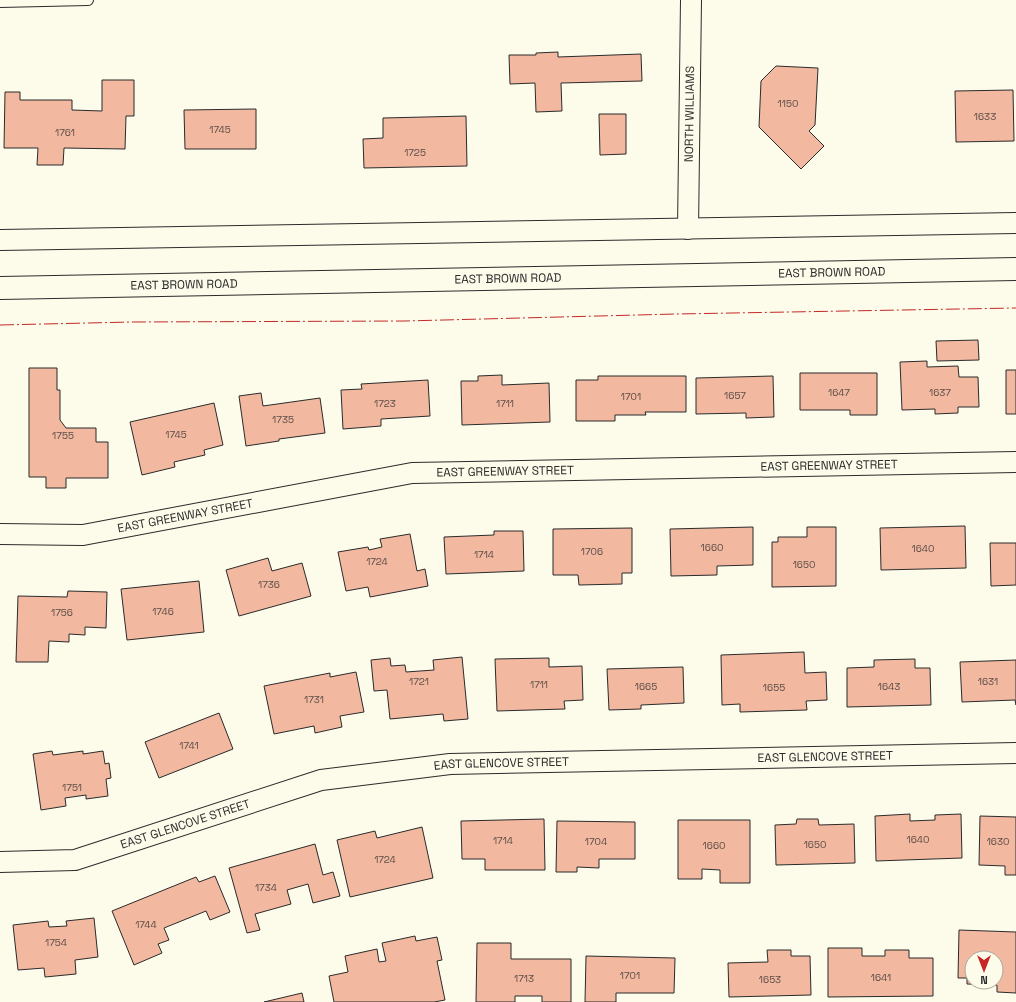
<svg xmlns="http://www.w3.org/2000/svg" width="1016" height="1002" viewBox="0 0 1016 1002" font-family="'Space Grotesk',sans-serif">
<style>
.building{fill:#f2b8a0;stroke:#2b2b2b;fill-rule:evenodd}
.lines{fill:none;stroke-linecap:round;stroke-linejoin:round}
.service-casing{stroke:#2b2b2b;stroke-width:12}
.minor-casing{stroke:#2b2b2b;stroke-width:22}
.secondary-casing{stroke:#2b2b2b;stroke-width:24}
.service{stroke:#fdfbea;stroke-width:10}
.minor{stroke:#fdfbea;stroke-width:20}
.secondary{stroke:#fdfbea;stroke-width:22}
.power{stroke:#c62828;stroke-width:1;stroke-dasharray:14 3 2 3;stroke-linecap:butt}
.labels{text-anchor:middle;stroke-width:3;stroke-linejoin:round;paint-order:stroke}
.number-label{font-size:10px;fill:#5d4e48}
.street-label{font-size:12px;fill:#2b2b2b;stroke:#fdfbea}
</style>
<rect width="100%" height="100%" fill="#fdfbea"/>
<path class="building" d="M558,52V57L641,54L642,81L561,83L562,111L536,112L535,83L510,84L509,55H536V53Z
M776,66L818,68L815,125L809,131L824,146L801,169L759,127L761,81Z
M102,80H134V116H126L125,149L64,148L63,165H37L38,148H4L5,92H20V100H72V110L102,111Z
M1013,90L1014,141L956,142L955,91Z
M256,109V149H185L184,110Z
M599,114H626V154L600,155Z
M466,116L467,166L364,168L363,139L383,138V118Z
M978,340L979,360L937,361L936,341Z
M927,361V367L958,366L959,377H978L979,407H958V413L935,414V409L902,410L900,362Z
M29,368H57V390H60V420L66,428H96V442H108V478H66V488H46V477H29Z
M1006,370H1016V414H1006Z
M800,373H877V415H850V410H800Z
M502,375V385L549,383L550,422L462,425L461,381H478V376Z
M598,376H686V412H645L646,415H615V421H576V380H598Z
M773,376L774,417L746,418V413L696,414V378Z
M428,380L430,416L381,419V426L343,429L341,390L362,389L361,384Z
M261,393L263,406L320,398L325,433L279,439V441L246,446L239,396Z
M214,403L223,445L204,450L205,455L174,462L175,467L142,475L130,422Z
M965,526L966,568L881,570L880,528Z
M753,527V565L717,566V575L671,576L670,529Z
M807,527H836V586L772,587V542H778V537H807Z
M632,528V573H622V584L579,585L578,575H553V529Z
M494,531H523L524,571L446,574L444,537L494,535Z
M410,534L417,571L425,569L428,586L370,597L368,587L346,591L338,552L368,547L369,550L382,547L380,539Z
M990,543H1016V585L991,586Z
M268,558L272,571L302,563L311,596L239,616L226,570Z
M199,581L204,632L127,640L121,589Z
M68,591L107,592L106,628L85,627V635L69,634V642L49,641L48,662H16L18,596L67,597Z
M804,652L805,673L826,672L827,700L806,701L807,710L740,712V704L722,705L721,655Z
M462,657L468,719L444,721L443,714L390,719L387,690L374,691L371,660L390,658L391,666L405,665L406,672L434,670L433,660Z
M549,658V667L582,666L583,700L564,701L565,709L497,711L495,659Z
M915,659V668H930L931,705L847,707V668L874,667V660Z
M1016,660V705L1015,700L962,702L960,662Z
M683,667L684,703L641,705V709L609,710L607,669Z
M356,672L364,712L340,716L342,727L315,733L314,726L274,734L264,686L330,673V677Z
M219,713L233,749L159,778L145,742Z
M52,751L53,755L83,751V754L103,751L105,764L109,763L111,778L106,779L108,796L86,799V795L65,798L66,806L41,810L33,754Z
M910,814V821L935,820V815L961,814L962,858L876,861L875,816Z
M980,816L1016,817V875H1005V866L979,865Z
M544,819L545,870H485V859H462L461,821Z
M797,819H818L819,825L854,824L855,863L776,865L775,825L796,824Z
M678,820H750V883H720V870L702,869V879H678Z
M557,821L635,822V859H599V868L577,867V872H556Z
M422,827L433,878L350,897L337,840L375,831L377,838Z
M315,844L323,875L333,872L340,896L313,903L308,884L287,890L291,904L255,914L260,930L247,933L229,868Z
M215,876L230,912L210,920L206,911L164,928L169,940L158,944L162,953L134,965L112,911L196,877L199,882Z
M94,918L98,957L75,960L76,974L45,977L44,968L18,970L13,925L48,921L49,927L67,926L66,921Z
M959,930L1016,932V993L997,992V985L967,984V978H958ZM972,958H996V982H972Z
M415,936L416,941L437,937L442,960L437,961L445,1000L434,1002H334L329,976L348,972L345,956L377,949L379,962L386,961L382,943Z
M477,943H511V959H571V1002H542V996H515V1002H476Z
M828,948H862V956H885V950H909V958H933V996L828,997Z
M767,950H791V956H810L811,995L729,997L728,963L768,962Z
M586,956L675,958L674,993H616V1002H585Z
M302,993L304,1002H264Z"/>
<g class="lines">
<defs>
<path id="service" d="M0,2L88,0"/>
<g id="minor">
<path id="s1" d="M688,229L691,0"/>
<path d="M0,240L1016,223"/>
<path id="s2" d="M0,534L83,535L412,473L1016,462"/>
<path id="s3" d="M0,862L75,860L321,780L450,764L1016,753"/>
</g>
<g id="secondary">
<path id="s4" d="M0,288L1016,269"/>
</g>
</defs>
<use href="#service" class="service-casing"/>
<use href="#minor" class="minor-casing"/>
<use href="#secondary" class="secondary-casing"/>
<use href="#service" class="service"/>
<use href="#minor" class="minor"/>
<use href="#secondary" class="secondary"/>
<path class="power" d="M0,325L132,322L405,321L676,314L1016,308"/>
</g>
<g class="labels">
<g class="number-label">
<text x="788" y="107">1150</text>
<text x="985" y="120">1633</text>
<text x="220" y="133">1745</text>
<text x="65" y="136">1761</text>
<text x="415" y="156">1725</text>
<text x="839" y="396">1647</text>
<text x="940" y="396">1637</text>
<text x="735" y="399">1657</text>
<text x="631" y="400">1701</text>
<text x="385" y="407">1723</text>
<text x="505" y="407">1711</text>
<text x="283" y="423">1735</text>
<text x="176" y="438">1745</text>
<text x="63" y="439">1755</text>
<text x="712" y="551">1660</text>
<text x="923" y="552">1640</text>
<text x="592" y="555">1706</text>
<text x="484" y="558">1714</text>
<text x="377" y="565">1724</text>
<text x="804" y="568">1650</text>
<text x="269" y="588">1736</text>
<text x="163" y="615">1746</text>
<text x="62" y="616">1756</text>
<text x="419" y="685">1721</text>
<text x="988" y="685">1631</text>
<text x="539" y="688">1711</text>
<text x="646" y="690">1665</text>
<text x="889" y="690">1643</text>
<text x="774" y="691">1655</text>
<text x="314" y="703">1731</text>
<text x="189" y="749">1741</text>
<text x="72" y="791">1751</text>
<text x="918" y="843">1640</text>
<text x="503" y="844">1714</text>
<text x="596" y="845">1704</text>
<text x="998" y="845">1630</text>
<text x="815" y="848">1650</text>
<text x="714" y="849">1660</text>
<text x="385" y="863">1724</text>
<text x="266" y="891">1734</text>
<text x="146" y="928">1744</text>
<text x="56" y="946">1754</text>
<text x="630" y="979">1701</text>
<text x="881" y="981">1641</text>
<text x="524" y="982">1713</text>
<text x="770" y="983">1653</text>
</g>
<g class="street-label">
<text dy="4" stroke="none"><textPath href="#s1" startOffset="115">NORTH WILLIAMS</textPath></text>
<text dy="4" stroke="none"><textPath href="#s4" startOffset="832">EAST BROWN ROAD</textPath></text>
<text dy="4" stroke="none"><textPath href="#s4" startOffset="508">EAST BROWN ROAD</textPath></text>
<text dy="4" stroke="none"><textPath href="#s4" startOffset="184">EAST BROWN ROAD</textPath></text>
<text dy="4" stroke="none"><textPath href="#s2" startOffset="835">EAST GREENWAY STREET</textPath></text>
<text dy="4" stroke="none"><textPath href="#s2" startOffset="511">EAST GREENWAY STREET</textPath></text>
<text dy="4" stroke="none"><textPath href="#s2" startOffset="187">EAST GREENWAY STREET</textPath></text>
<text dy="4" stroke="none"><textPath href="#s3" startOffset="839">EAST GLENCOVE STREET</textPath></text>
<text dy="4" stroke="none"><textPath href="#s3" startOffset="515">EAST GLENCOVE STREET</textPath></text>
<text dy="4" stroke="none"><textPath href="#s3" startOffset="191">EAST GLENCOVE STREET</textPath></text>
</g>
</g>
<g transform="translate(984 970) rotate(180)"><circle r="19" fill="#fdfbea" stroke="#a9a89e"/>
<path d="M0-3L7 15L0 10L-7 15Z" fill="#c62828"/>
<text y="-6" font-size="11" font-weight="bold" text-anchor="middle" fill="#2b2b2b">N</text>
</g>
</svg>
